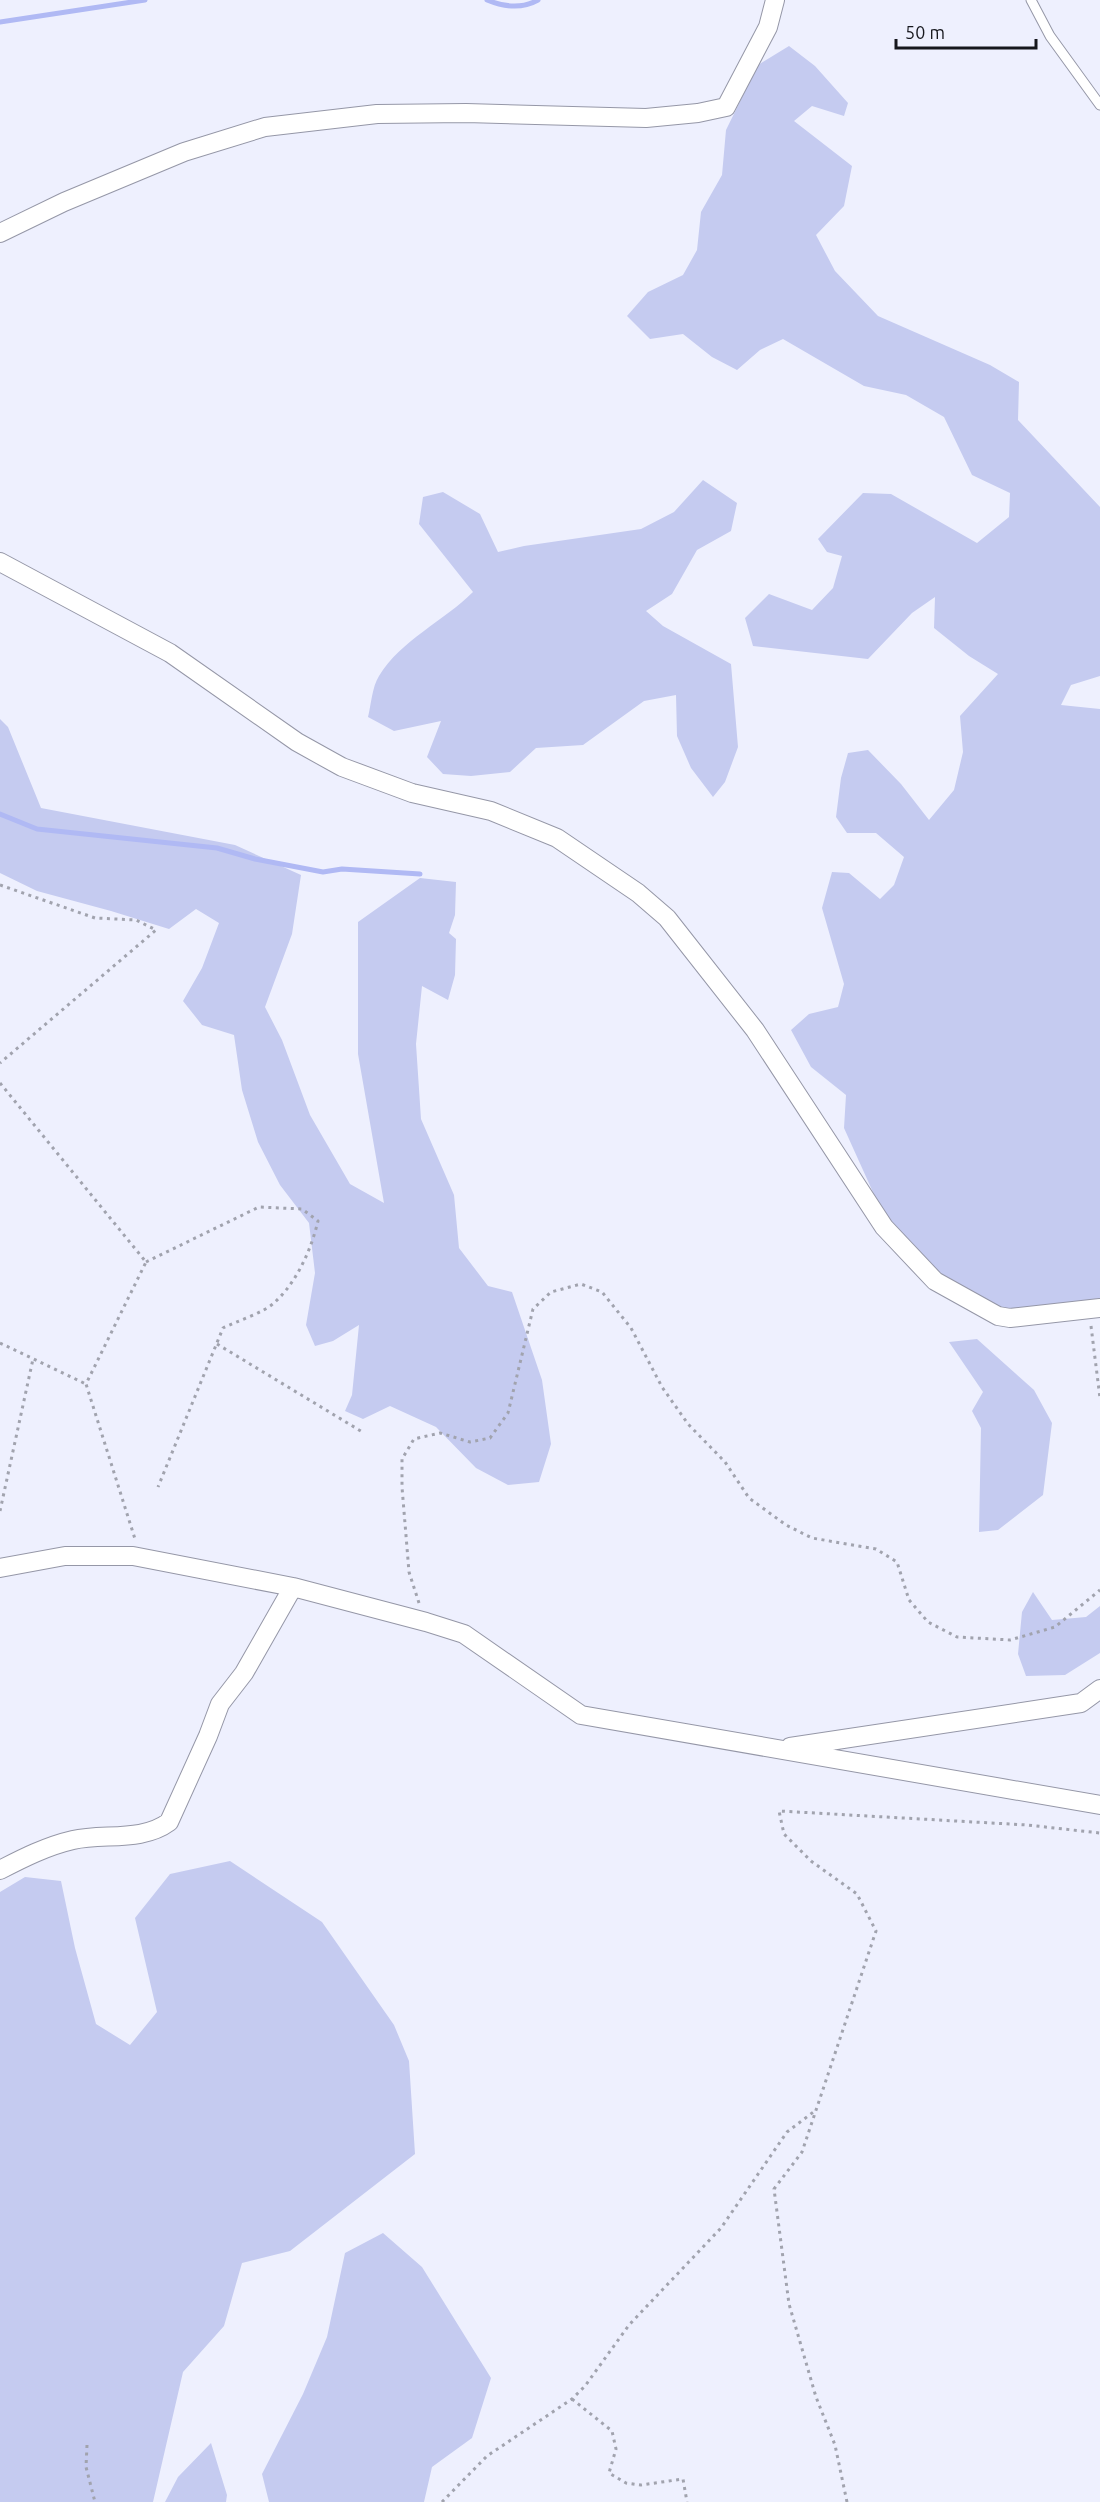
<svg xmlns="http://www.w3.org/2000/svg" width="1100" height="2502" viewBox="0 0 1100 2502" font-family="Ubuntu,sans-serif">
<style>
.green{fill:#c5cbf0}
.lines{fill:none;stroke-linecap:round;stroke-linejoin:round}
.stream{stroke:#b0b9f4;stroke-width:5}
.service-casing{stroke:#9597a7;stroke-width:11}
.minor-casing{stroke:#9597a7;stroke-width:20}
.path{stroke:#a1a3ae;stroke-width:3;stroke-dasharray:3 4.5;stroke-linecap:butt}
.service{stroke:#fff;stroke-width:9}
.minor{stroke:#fff;stroke-width:18}
</style>
<rect width="100%" height="100%" fill="#eef0fe"/>
<path class="green" d="M789,46L815,66L848,103L844,116L812,106L794,121L852,166L844,206L816,235L835,271L878,316L990,365L1019,382L1018,420L1100,507V676L1071,685L1061,705L1100,709V1298L1091,1300L1014,1310L1002,1309L942,1277L886,1221L844,1128L846,1095L811,1067L791,1030L809,1014L838,1007L844,984L822,908L832,872L849,873L880,899L894,885L904,857L876,833H847L836,817L841,778L848,753L868,750L901,784L929,820L954,790L963,752L960,716L998,674L969,656L934,628L935,597L912,613L868,659L753,646L745,618L769,594L812,610L833,588L842,556L827,552L818,539L863,493L891,494L977,543L1009,517L1010,493L972,475L944,417L906,395L864,386L783,339L760,350L737,370L712,357L683,334L650,339L627,316L648,292L683,275L697,250L701,212L722,175L726,130L758,65Z
M703,480L737,503L731,531L697,550L672,594L646,611L663,626L731,664L738,747L725,782L713,797L691,768L677,736L676,695L644,701L583,745L536,748L510,772L471,776L443,774L427,757L441,721L394,731L368,717C371,705 372,687 379,676C401,640 444,621 473,592L419,524L423,497L443,492L480,514L498,552L524,546L641,529L674,512Z
M0,719L8,727L41,808L235,845L301,875L292,934L265,1007L282,1040L310,1115L350,1184L384,1203L358,1054V922L420,878L456,882L455,915L449,933L456,939L455,975L448,1000L422,986L416,1044L421,1119L454,1195L459,1248L488,1286L512,1292L542,1380L551,1444L539,1482L508,1485L476,1468L436,1427L390,1406L363,1419L345,1411L352,1395L359,1325L333,1341L315,1346L306,1325L315,1273L309,1223L280,1185L258,1142L242,1090L234,1035L202,1025L183,1001L202,968L219,923L196,909L169,929L111,911L37,891L0,873Z
M977,1339L1034,1390L1052,1423L1043,1495L998,1530L979,1532L981,1428L972,1411L983,1392L949,1342Z
M1033,1592L1052,1620L1086,1617L1100,1606V1653L1065,1675L1026,1676L1018,1654L1022,1612Z
M230,1861L322,1922L394,2025L409,2061L415,2154L290,2251L242,2263L224,2326L183,2372L153,2502H0V1892L25,1877L61,1881L75,1948L96,2024L130,2045L157,2012L135,1918L170,1874Z
M383,2233L422,2267L491,2378L472,2438L432,2467L424,2502H269L262,2474L303,2394L327,2337L345,2253Z
M211,2443L227,2495L226,2502H165L178,2477Z"/>
<g class="lines">
<path class="stream" d="M487,0C504,7 522,9 538,0
M0,22L145,0
M0,814L37,829L217,848L255,859L323,872L342,869L420,874"/>
<defs>
<path id="service" d="M1031,0L1050,36L1100,105"/>
<path id="minor" d="M0,233L64,202L184,152L265,127L377,114L466,113L646,118L698,113L726,107L768,27L775,0
M0,562L170,653L297,742L342,767L412,793L491,811L557,838L638,893L667,918L755,1030L884,1227L935,1281L998,1316L1010,1318L1100,1308
M0,1568L65,1556H133L293,1587L426,1622L464,1634L581,1715L1100,1805
M790,1747L1081,1703L1100,1689
M0,1870C23,1858 47,1846 73,1840C104,1833 142,1842 169,1822L208,1736L220,1704L244,1673L293,1587"/>
</defs>
<use href="#service" class="service-casing"/>
<use href="#minor" class="minor-casing"/>
<path class="path" d="M0,885L95,918L136,920L156,930L0,1063
M0,1083L146,1262L86,1384L135,1539
M146,1262L259,1207L302,1209L318,1221C311,1250 297,1282 274,1303C263,1313 237,1321 223,1328L158,1487
M1091,1326L1100,1398
M0,1343L86,1384
M217,1344L364,1433
M0,1511L33,1359
M419,1603L409,1572L402,1487V1459L414,1439L440,1433L470,1442L490,1438L508,1413L533,1309L551,1292L581,1284L602,1292L631,1328L662,1387L688,1424L725,1462L749,1498L786,1525L812,1538L876,1549L897,1562L909,1600L928,1622L957,1637L1010,1640L1055,1627L1100,1590
M572,2399L612,2431L616,2449L609,2473L626,2483L641,2485L683,2479L687,2502
M87,2445L86,2467L95,2502
M442,2502L487,2456L572,2399L585,2386L629,2325L721,2228L787,2132L816,2110
M847,2502L835,2445L816,2397L789,2304L774,2189L802,2152L876,1931L857,1894L811,1861L784,1834L779,1811L1027,1825L1100,1833"/>
<use href="#service" class="service"/>
<use href="#minor" class="minor"/>
</g>
<path d="M896 39v9h140v-9" fill="none" stroke="#16171d" stroke-width="3"/>
<text x="905" y="39" font-size="18" fill="#16171d" stroke="#eef0fe" stroke-width="4.5" paint-order="stroke">50 m</text>
</svg>
